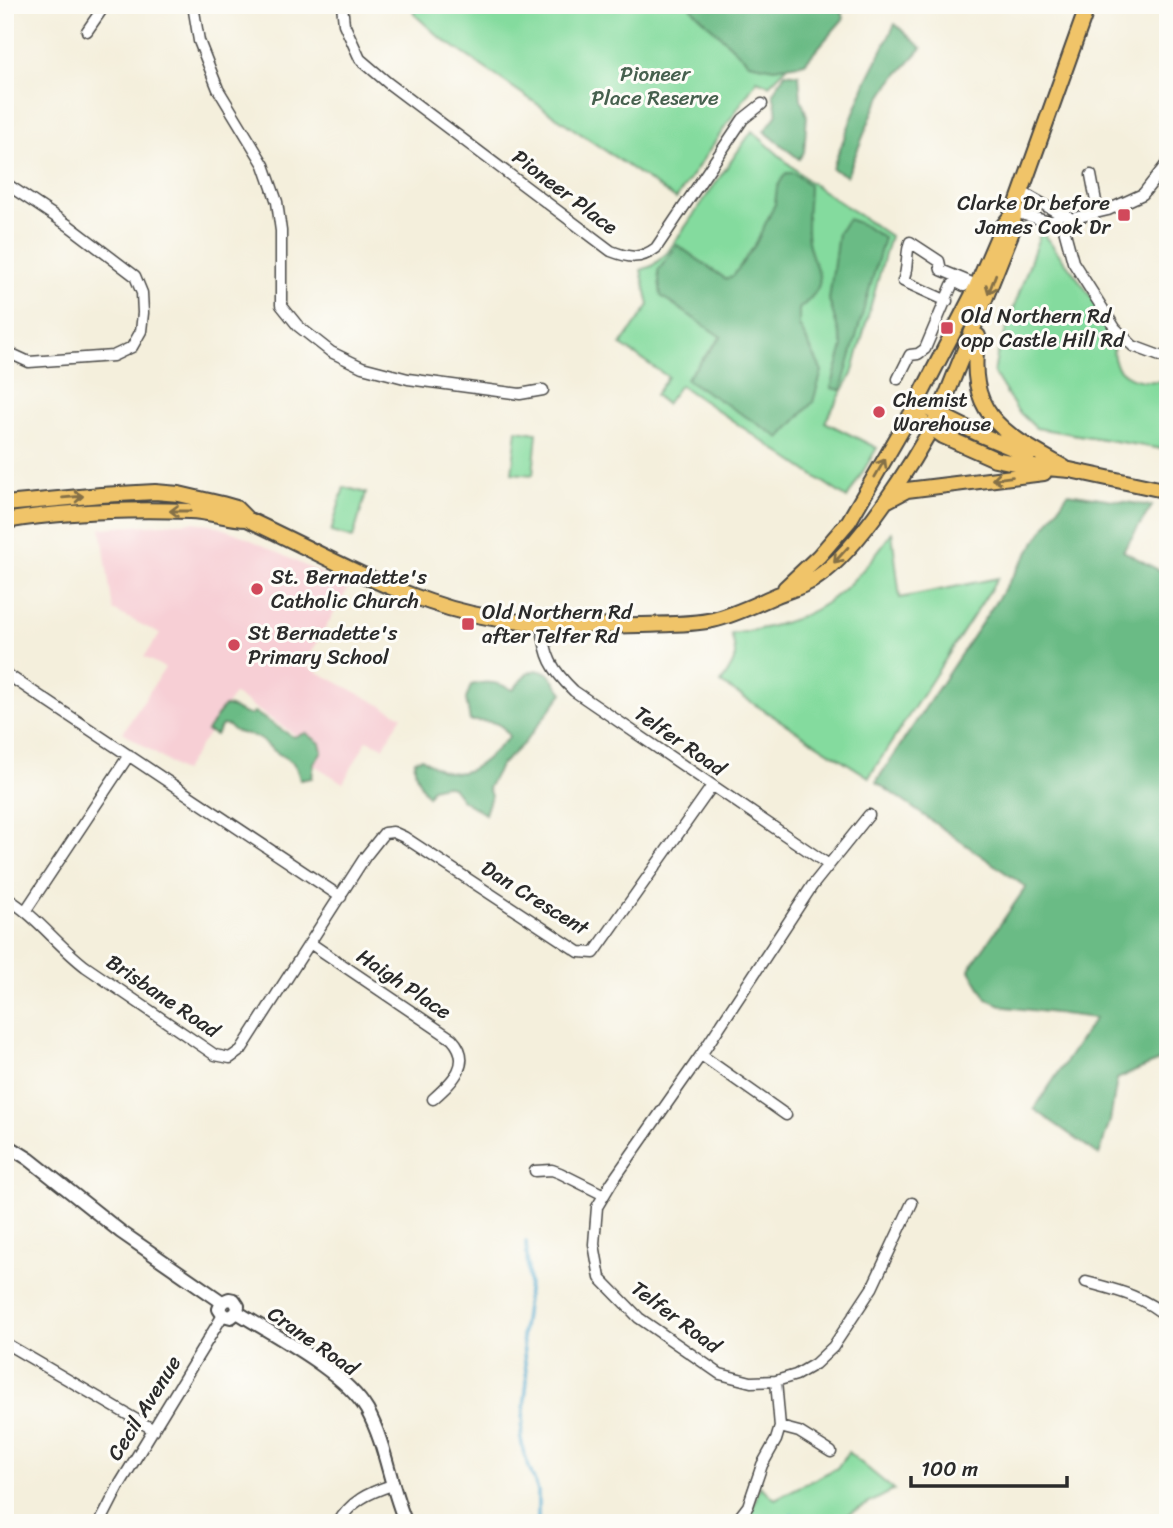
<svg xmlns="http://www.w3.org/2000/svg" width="1173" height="1528" viewBox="0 0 1173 1528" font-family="Sriracha,sans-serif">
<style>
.built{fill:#f7cfd5}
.green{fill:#84db9e;stroke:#588364;stroke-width:2}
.forest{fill:#6bbb85;stroke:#4b7358;stroke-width:2}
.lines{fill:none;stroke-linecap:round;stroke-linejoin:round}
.stream{stroke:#52aacf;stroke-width:3.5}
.minor-casing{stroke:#494846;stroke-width:13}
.tertiary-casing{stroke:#494846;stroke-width:16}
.primary-casing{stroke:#494846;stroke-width:18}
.minor{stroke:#fff;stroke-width:10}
.tertiary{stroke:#fff;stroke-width:12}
.primary{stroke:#f0c469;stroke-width:14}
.oneway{stroke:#847047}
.poi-dot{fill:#d1495b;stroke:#fdfcf7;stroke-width:2.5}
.labels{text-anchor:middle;stroke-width:6;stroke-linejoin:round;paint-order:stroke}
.park-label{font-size:21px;fill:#46604e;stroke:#fdfcf7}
.street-label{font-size:21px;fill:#2b2b2b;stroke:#fdfcf7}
.poi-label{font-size:21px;fill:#2b2b2b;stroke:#fdfcf7;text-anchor:start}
</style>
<rect width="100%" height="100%" fill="#fdfcf7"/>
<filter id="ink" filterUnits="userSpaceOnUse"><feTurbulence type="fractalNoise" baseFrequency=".0143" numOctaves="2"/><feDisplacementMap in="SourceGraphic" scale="14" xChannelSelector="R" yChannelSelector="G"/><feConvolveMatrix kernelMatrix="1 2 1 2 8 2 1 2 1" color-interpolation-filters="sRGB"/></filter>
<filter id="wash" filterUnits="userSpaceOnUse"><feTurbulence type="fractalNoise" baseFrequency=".00686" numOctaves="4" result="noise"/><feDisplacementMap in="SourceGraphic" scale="28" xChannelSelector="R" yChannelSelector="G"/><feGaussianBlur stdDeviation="1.57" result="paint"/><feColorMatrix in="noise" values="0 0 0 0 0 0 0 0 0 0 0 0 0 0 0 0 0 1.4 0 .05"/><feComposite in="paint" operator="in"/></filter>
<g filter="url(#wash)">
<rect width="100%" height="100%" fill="#f4efdc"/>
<path class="built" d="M192,522L211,524L243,536L349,587L304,665L402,716L384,747L367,740L343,783L311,763L318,750L234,694L183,772L123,732L165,668L144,657L160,634L113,610L101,528Z"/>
<path class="green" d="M413,5H849L769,85L757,80L676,199L438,36L414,14Z
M752,131L807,180L890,236L852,374L825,422L877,448L847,498L680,385L666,404L655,395L668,377L621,345L649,305L641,270L652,266L667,253Z
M1041,231C1058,254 1106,310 1112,335C1115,348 1110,360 1121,371C1134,383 1151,382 1168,380V450L1036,428L1017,410L994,373L997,356Z
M517,430L537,433L533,475L512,473Z
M344,487L366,493L353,538L331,532Z
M892,532L900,598L998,578L869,777L721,683C735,662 739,659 731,634C814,622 844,600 892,532Z
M848,1452L894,1490L832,1523H744L750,1517L760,1486L775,1499L837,1468Z"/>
<path class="forest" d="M839,5L844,18L805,63L774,68L749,63L689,6Z
M895,24L922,48L891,82L875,107L847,176L832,169L867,80Z
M785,73L799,75L801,99L807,116L804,152L799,159L764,131C780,112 778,116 773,93Z
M786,173H794L809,185C809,203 805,224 808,241C814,275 835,279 799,309V325L822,371L813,402L780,438L686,379L721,337L661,296L658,271L677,245L726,279L733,276L755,245L775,204L777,187Z
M848,219L861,224L884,238L841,390L831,388L843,346L829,300L838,233Z
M1068,493L1152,506L1123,551L1168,575V1057L1117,1079L1110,1121L1099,1155L1034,1109L1095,1018L1006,1007L987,999L969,969L1026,887L876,782Z
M536,670L548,673L563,693L524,743L500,766L488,788L491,796L485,814L462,800L452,787L444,785L432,788L428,796C420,787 413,772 415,760L422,758C461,789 480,766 509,737C503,720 487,721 470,721L466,699L471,685C486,680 499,682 513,690L527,673Z
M224,706C234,706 240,714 251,715L254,712L293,737L306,733L320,743L322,751L314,763L312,778L300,780C295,759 292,763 276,752C269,747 263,740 254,736C244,733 235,734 229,726L222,725L216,735L207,731Z"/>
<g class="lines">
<path class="stream" d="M526,1242L529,1283L522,1336L527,1380L521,1439L524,1454L538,1491V1523
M783,1523L792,1515"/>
</g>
</g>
<g filter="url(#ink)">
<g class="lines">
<defs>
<path id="minor" d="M193,5L199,41L218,89L264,165L277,202L281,231V305L298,326L331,352L362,367L408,379L520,394L543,390
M342,5L344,24L360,59L388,83L611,251C629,258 640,260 656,248L743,119L762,104
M87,31L105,5
M1091,175L1098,212
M5,183L68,225L135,276L142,293L143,313L141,331L132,347L113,356L29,362L5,351
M1022,192L1060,214H1066L1070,219
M1014,212L1046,221H1057
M1070,219L1108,210L1143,194L1168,162
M1063,225L1073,262L1115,328L1133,346L1168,359
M947,301L903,281C909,267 905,255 910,242L939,261L941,270L977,285
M898,379L910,355L918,354L925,349L952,285L956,282L964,286
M542,625C545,656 551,669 574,691L829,865
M5,673L341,897
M869,815L812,886L701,1055L612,1182L597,1207L594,1244L600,1278L639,1318L720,1374L751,1382L776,1381L796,1375L815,1364L833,1347L872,1288L912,1203
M5,897C37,916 57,945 86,967L215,1055L230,1058L241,1050L365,857L384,833L393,832L404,837L579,952L594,953L712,786
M26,910L129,755
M310,943L452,1039C474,1063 452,1082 433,1099
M701,1055L786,1115
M535,1171L552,1170L560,1173L604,1195
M1086,1282C1116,1290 1144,1296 1168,1318
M5,1343L154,1430
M780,1427L799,1432L831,1452
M100,1523L120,1484L223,1315
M338,1523C351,1501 368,1493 392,1485
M735,1523L748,1506L762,1465L776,1440L780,1427L776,1381"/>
<path id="tertiary" d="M5,1144L29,1159L121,1232L222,1302
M222,1302L219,1309L223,1315L231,1317L237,1312
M222,1302L229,1299L234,1300L238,1306L237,1312
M237,1312C275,1336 344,1371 367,1410C386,1444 390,1487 406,1523"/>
<path id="primary" d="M978,336C965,416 1003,433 1065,468
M916,403L981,435L1029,455
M911,414L943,436L995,459L1034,467L1070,470L1168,491
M886,501L907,490L1044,473
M5,504L101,495L155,492L179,494L222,504L236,508L247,519C308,547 367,581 430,602C498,626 568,627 639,625C664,624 689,625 713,620C735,615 756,604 777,595C790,590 805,586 816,578C859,550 914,461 939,414L1013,229L1014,212
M5,521C65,511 128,509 189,511C209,511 227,519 247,519
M785,588L819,556L849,521L911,414L975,290L1002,227L1014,212L1088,5"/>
</defs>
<use href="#minor" class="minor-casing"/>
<use href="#tertiary" class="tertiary-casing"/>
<use href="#primary" class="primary-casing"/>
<use href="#minor" class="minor"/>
<use href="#tertiary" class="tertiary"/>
<use href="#primary" class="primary"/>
</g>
<defs><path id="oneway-shaft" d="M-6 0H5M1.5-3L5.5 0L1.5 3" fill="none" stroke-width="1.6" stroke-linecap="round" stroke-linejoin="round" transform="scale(1.75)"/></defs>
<g class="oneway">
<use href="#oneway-shaft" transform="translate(992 284) rotate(111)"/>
<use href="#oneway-shaft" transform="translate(880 468) rotate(-60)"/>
<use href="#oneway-shaft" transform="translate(1002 478) rotate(173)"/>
<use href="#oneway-shaft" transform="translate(73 497) rotate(-5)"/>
<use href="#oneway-shaft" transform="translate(180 511) rotate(-180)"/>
<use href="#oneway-shaft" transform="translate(841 555) rotate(132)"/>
</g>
</g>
<g class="poi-dot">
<rect x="1117" y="208" width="14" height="14" rx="3.5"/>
<rect x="940" y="321" width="14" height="14" rx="3.5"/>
<circle cx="879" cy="412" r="7"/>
<circle cx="257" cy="589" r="7"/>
<rect x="461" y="617" width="14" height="14" rx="3.5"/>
<circle cx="234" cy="645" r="7"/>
</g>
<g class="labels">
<g class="park-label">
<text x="655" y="81">Pioneer<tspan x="655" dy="24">Place Reserve</tspan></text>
</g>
<g class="street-label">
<text transform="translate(565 192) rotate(37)" y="7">Pioneer Place</text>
<text transform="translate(680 741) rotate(35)" y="7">Telfer Road</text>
<text transform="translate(535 898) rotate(32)" y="7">Dan Crescent</text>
<text transform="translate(404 984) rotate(34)" y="7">Haigh Place</text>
<text transform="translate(163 996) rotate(34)" y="7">Brisbane Road</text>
<text transform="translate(676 1317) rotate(37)" y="7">Telfer Road</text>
<text transform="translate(313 1341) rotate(35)" y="7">Crane Road</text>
<text transform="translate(144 1408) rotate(-58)" y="7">Cecil Avenue</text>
</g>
<g class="poi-label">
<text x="1110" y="210" text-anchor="end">Clarke Dr before<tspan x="1110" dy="24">James Cook Dr</tspan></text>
<text x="961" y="323">Old Northern Rd<tspan x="961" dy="24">opp Castle Hill Rd</tspan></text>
<text x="893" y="407">Chemist<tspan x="893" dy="24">Warehouse</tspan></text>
<text x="271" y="584">St. Bernadette's<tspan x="271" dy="24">Catholic Church</tspan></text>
<text x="482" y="619">Old Northern Rd<tspan x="482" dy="24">after Telfer Rd</tspan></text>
<text x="248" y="640">St Bernadette's<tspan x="248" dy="24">Primary School</tspan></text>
</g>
</g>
<rect width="1173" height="1528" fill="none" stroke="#fdfcf7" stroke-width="28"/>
<path d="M911 1476v10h156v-10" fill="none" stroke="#2b2b2b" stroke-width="3.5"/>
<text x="921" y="1476" font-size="21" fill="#2b2b2b" stroke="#fdfcf7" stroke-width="5" paint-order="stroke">100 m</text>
</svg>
